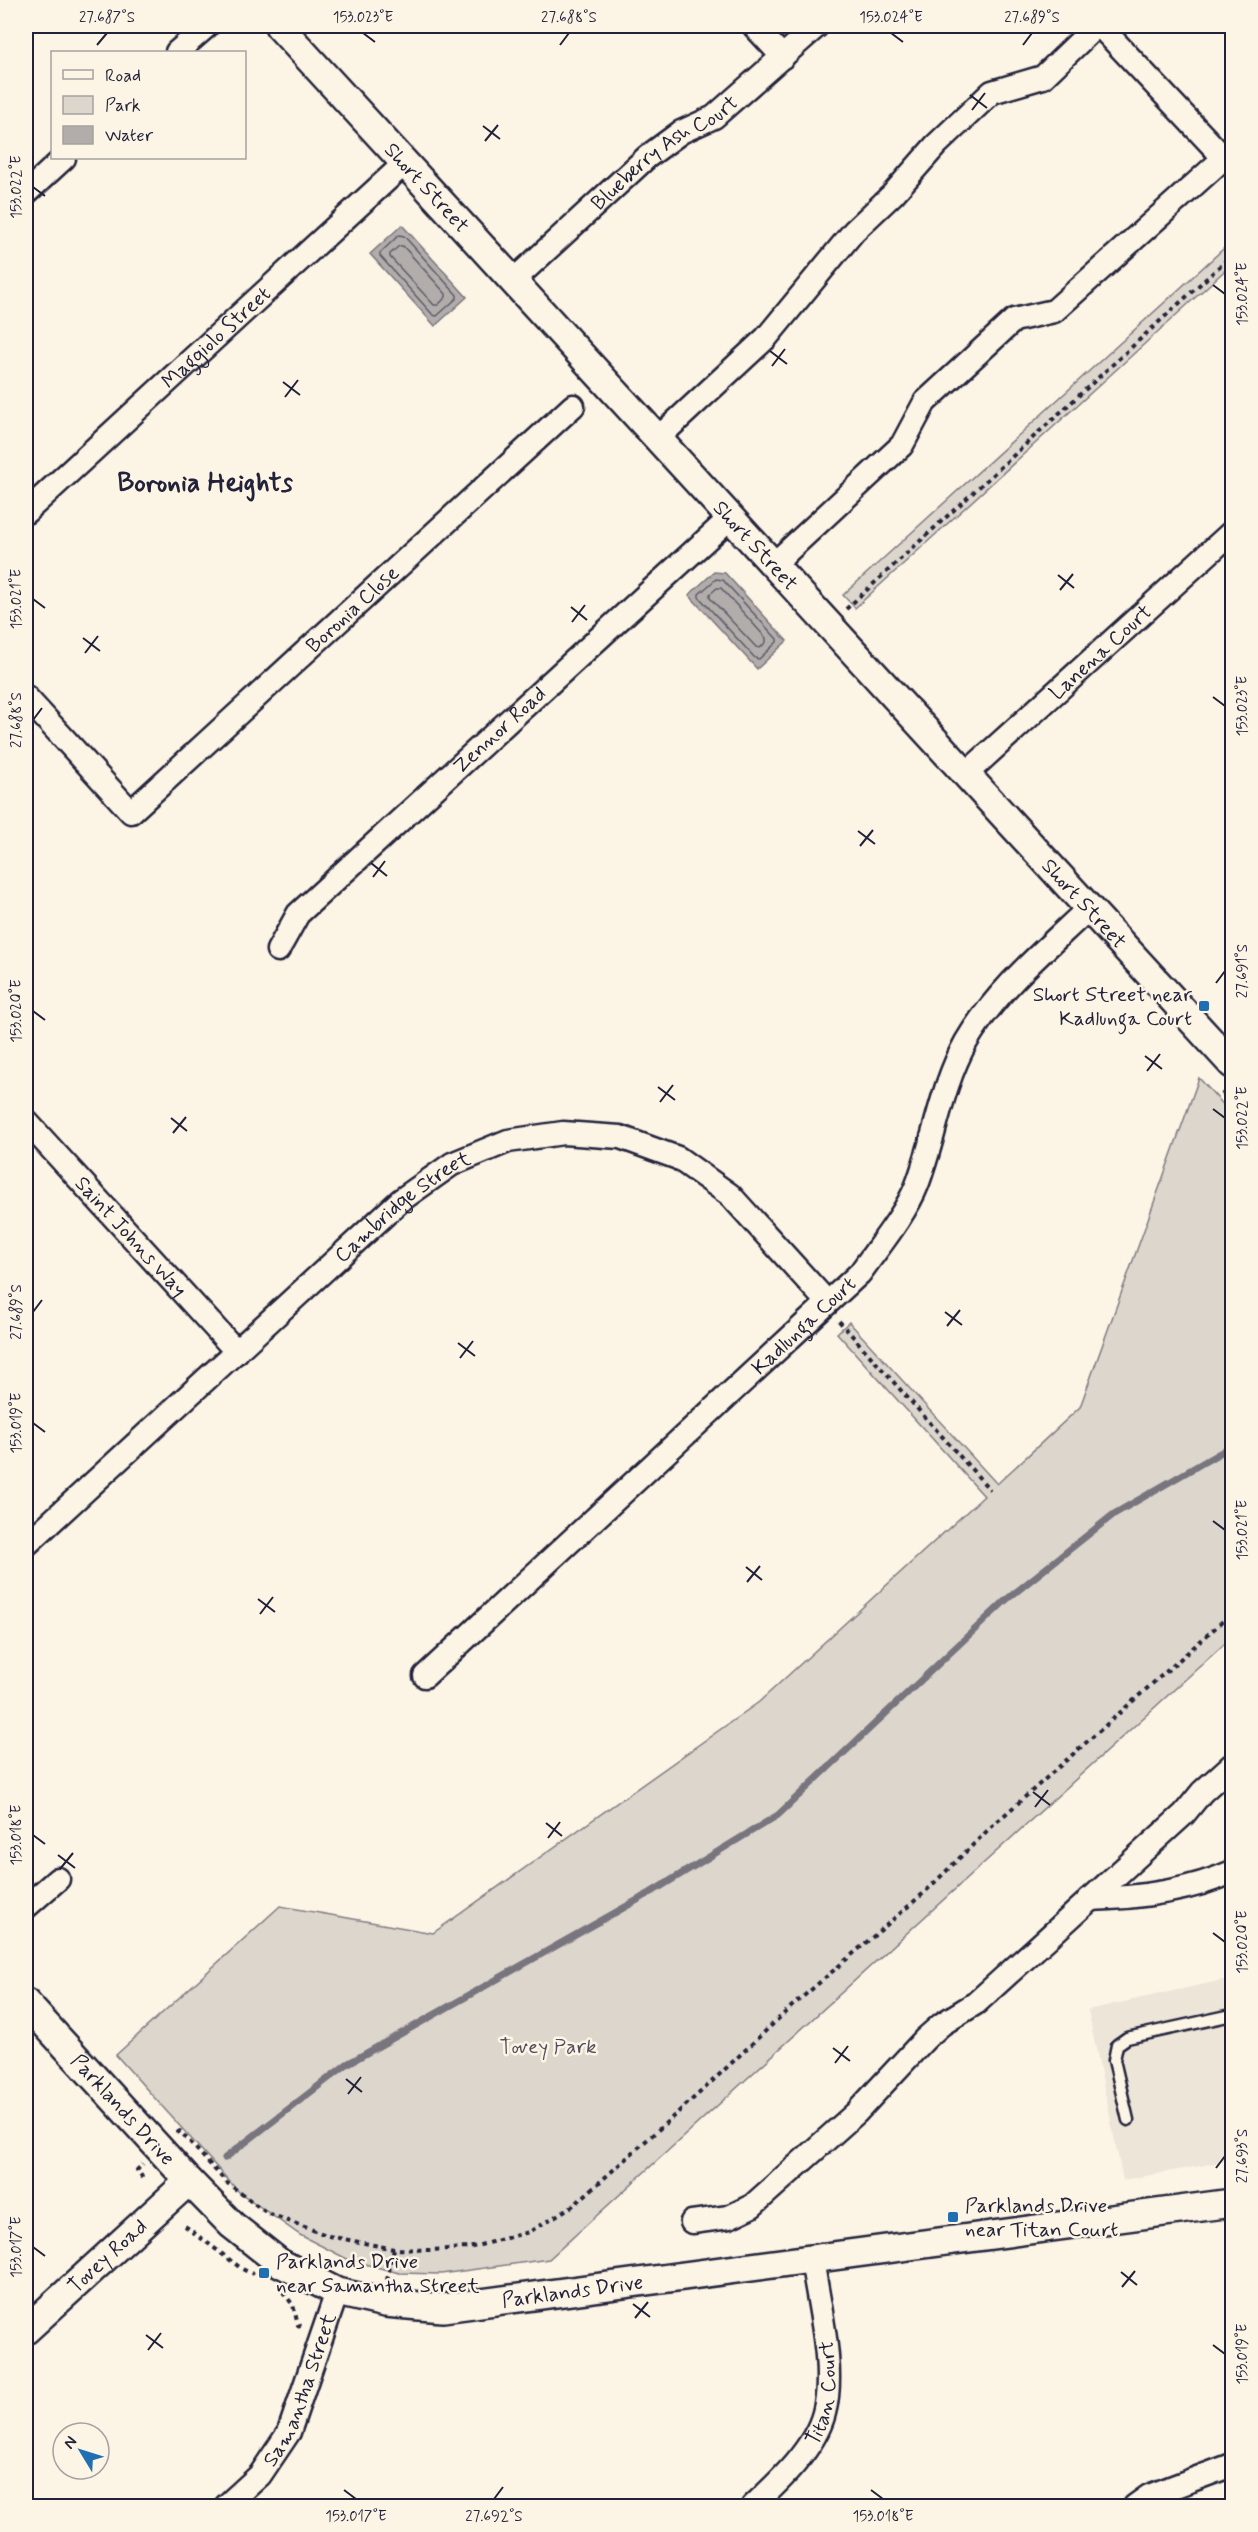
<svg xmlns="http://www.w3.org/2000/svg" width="1258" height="2532" viewBox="0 0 1258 2532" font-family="Mynerve,sans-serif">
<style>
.built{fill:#ece5d8}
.green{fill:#dcd6cc;stroke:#7f7c84;stroke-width:1.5}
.water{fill:#b2adab;stroke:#78757e;stroke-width:1.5}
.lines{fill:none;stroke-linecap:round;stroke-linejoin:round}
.shore{stroke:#5c5a68;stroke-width:1.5}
.stream{stroke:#78757e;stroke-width:7}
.service-casing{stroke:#22223b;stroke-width:15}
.minor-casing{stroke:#22223b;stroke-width:27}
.tertiary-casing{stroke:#22223b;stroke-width:32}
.path{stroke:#22223b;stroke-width:4;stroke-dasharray:4.5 4.5;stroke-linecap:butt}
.service{stroke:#fcf5e5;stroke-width:10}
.minor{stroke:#fcf5e5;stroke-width:22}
.tertiary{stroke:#fcf5e5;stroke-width:27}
.ticks{fill:none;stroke:#22223b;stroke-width:2}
.poi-dot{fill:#1f6fb2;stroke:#fcf5e5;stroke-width:2}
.labels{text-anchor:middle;stroke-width:5;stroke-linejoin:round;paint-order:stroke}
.street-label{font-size:21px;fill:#22223b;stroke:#fcf5e5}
.poi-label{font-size:21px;fill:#22223b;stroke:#fcf5e5;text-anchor:start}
.park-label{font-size:21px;fill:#504f5f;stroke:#fcf5e5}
.district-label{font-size:27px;font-weight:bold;fill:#22223b;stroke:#fcf5e5}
.neatline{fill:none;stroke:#22223b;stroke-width:2}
.ticks-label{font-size:15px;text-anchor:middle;fill:#22223b}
</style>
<rect width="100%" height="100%" fill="#fcf5e5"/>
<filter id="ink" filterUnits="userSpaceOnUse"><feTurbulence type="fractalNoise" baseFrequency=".0167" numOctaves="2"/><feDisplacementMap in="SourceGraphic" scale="12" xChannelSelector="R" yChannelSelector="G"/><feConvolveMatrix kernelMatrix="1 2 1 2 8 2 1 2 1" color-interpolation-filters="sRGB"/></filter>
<g filter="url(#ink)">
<path class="built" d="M1232,1978V2160L1123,2180L1088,2010Z"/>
<path class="green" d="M1232,241V264L855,608L843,595Z
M1199,1078L1232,1114V1637L549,2259L441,2274L399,2273L349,2260L300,2235L239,2192L116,2055L280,1906L433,1933L759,1702L984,1496L837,1333L849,1322L997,1484L1080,1407Z"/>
<path class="water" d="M402,225L467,297L435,326L370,254Z
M714,572L725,573L787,641L757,669L689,595Z"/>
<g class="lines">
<path class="shore" d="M399,235L404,236L457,295V298L437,316L433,315L380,256V253Z
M399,246H403L446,294V297L438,305H434L390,257V254Z
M716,579L723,580L777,639V642L759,659L755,658L699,597V594Z
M717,588H721L766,638V642L760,648L756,647L710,598V594Z"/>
<path class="stream" d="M225,2158L347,2064L650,1893L778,1815L1006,1600L1114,1514L1225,1450L1232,1441"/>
<defs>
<path id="service" d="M1128,2120L1114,2060L1117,2045L1127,2038L1232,2015"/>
<g id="minor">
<path d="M754,26L783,57"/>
<path d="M177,52L207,26"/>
<path d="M26,193L64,158"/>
<path id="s1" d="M514,280L647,157L681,132L714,117L817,26"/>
<path d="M658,438L766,338L854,231L893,194L936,145L992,92L1043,77L1096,26"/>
<path id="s2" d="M26,512L405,163"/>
<path d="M774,564L902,445L925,402L1014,320L1054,311L1224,158L1100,26"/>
<path id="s3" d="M26,697L131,812L573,406"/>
<path id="s4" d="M967,773L1232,532"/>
<path id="s5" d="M278,950L298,914L730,518"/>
<path id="s6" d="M26,1121L237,1352"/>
<path id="s7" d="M26,1545L401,1200L452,1164L508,1141L563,1133L620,1137L678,1158L730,1195L827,1302"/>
<path id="s8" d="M425,1676L860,1273C879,1246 905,1215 917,1185C935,1138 941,1087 966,1042C997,989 1045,950 1089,908"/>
<path d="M1089,1899C1137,1898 1189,1891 1232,1872"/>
<path d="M26,1907L58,1879"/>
<path d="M692,2222L729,2217L752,2206L856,2113L925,2039L942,2024L976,2003L1184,1814L1202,1792L1232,1765"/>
<path id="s9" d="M226,2506L260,2475L289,2432L337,2292"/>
<path id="s10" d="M753,2506C779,2482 815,2448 824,2413C836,2369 818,2303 812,2258"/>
<path d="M1135,2506L1149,2496L1232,2465"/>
</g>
<g id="tertiary">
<path id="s11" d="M279,26L1232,1064"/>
<path id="s12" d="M26,2003L189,2181L232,2225L280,2263L337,2292L385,2303L443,2308L1232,2203"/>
<path id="s13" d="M26,2330L189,2181"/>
</g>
</defs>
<use href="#service" class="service-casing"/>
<use href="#minor" class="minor-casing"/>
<use href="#tertiary" class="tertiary-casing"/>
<path class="path" d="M846,609L1232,255
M1222,1092L1232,1104
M839,1321L990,1490
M177,2133L180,2131L226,2182L267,2213L329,2236L394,2249L429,2250L469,2248L529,2232L574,2205L705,2088L791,2007L925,1892L990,1828L1232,1613
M143,2178L137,2170L143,2164
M185,2226L242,2269L253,2274
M387,2280L394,2249
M283,2292L293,2305L298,2325L304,2327"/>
<use href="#service" class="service"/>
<use href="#minor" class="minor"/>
<use href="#tertiary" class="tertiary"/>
</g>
</g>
<path class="ticks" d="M363,33L375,42M891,33L903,42M97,45L107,33M560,45L569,33M1023,45L1032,33M970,95L987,108M972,110L985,93M483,126L500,139M485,141L498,125M33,187L45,196M1213,285L1225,294M770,351L787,364M772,366L785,349M283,382L300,395M285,397L298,380M1058,575L1074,588M1060,590L1073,574M33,599L45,608M571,607L587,620M572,622L585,605M83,638L100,651M85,653L98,636M1213,697L1225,706M33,720L42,708M858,831L875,844M860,846L873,830M371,863L387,876M373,877L385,861M1216,983L1225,971M33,1011L45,1020M1145,1056L1162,1069M1147,1071L1160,1054M658,1087L675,1100M660,1102L673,1085M1213,1109L1225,1118M171,1118L187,1131M173,1133L186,1117M33,1312L42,1300M945,1312L962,1325M947,1326L960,1310M458,1343L475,1356M460,1358L473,1341M33,1423L45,1432M1213,1521L1225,1530M746,1567L762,1580M747,1582L760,1566M258,1599L275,1612M260,1614L273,1597M1033,1792L1050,1805M1035,1807L1048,1790M546,1823L562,1836M33,1835L45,1844M548,1838L560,1822M58,1855L75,1868M60,1869L73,1853M1213,1933L1225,1942M833,2048L850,2061M835,2063L848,2046M346,2079L362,2092M348,2094L361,2077M1216,2168L1225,2156M33,2247L45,2256M1121,2272L1137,2285M1122,2287L1135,2271M633,2304L650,2317M635,2318L648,2302M146,2335L163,2348M1213,2345L1225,2354M148,2350L161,2333M344,2490L356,2499M871,2490L883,2499M494,2499L503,2487"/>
<g class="poi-dot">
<rect x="1198" y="1000" width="12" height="12" rx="3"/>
<rect x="947" y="2211" width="12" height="12" rx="3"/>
<rect x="258" y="2267" width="12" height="12" rx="3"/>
</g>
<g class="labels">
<g class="street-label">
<text dy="7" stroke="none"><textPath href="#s1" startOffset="198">Blueberry Ash Court</textPath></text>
<text dy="7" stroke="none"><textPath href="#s11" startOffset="219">Short Street</textPath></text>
<text dy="7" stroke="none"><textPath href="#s2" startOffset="258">Maggiolo Street</textPath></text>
<text dy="7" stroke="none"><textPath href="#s11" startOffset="705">Short Street</textPath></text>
<text dy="7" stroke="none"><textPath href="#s3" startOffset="456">Boronia Close</textPath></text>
<text dy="7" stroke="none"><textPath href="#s4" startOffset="180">Lanena Court</textPath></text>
<text dy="7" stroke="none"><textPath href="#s5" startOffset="314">Zennor Road</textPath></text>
<text dy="7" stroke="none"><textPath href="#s11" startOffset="1191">Short Street</textPath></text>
<text dy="7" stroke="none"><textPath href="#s7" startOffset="507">Cambridge Street</textPath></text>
<text dy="7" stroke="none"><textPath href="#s6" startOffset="156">Saint Johns Way</textPath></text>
<text dy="7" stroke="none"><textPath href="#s8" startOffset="516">Kadlunga Court</textPath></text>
<text dy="7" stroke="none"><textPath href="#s12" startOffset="144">Parklands Drive</textPath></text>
<text dy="7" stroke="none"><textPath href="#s13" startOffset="110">Tovey Road</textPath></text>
<text dy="7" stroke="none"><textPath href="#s12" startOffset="666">Parklands Drive</textPath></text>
<text dy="7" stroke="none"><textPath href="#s9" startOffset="141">Samantha Street</textPath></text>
<text dy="7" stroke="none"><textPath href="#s10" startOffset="138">Titan Court</textPath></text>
</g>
<g class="poi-label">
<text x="1192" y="1001" text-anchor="end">Short Street near<tspan x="1192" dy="24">Kadlunga Court</tspan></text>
<text x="965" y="2212">Parklands Drive<tspan x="965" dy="24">near Titan Court</tspan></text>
<text x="276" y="2268">Parklands Drive<tspan x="276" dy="24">near Samantha Street</tspan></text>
</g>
<g class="park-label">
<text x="548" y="2053">Tovey Park</text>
</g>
<g class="district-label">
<text x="205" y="491">Boronia Heights</text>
</g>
</g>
<rect width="1258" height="2532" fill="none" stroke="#fcf5e5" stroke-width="66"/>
<rect x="51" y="51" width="195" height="108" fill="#fcf5e5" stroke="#a5a1a1" stroke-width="1.5"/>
<rect x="63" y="70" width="30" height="9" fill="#fcf5e5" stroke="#a5a1a1" stroke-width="1.5"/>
<text x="105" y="81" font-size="18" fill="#22223b">Road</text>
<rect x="63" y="96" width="30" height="18" fill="#dcd6cc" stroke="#a5a1a1" stroke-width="1.5"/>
<text x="105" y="111" font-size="18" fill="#22223b">Park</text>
<rect x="63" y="126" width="30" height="18" fill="#b2adab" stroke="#a5a1a1" stroke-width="1.5"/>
<text x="105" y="141" font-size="18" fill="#22223b">Water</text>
<g transform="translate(81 2451) rotate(308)"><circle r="28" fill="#fcf5e5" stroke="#a5a1a1" stroke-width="1.5"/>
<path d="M0-4.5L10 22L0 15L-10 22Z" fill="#1f6fb2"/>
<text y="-9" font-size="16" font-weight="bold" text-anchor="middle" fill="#22223b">N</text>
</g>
<rect x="33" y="33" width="1192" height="2466" class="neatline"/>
<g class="ticks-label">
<text x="107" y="22">27.687°S</text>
<text x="363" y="22">153.023°E</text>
<text x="569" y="22">27.688°S</text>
<text x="891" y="22">153.024°E</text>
<text x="1032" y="22">27.689°S</text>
<text transform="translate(16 187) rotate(-90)" y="5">153.022°E</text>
<text transform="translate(1242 294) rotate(-90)" y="5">153.024°E</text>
<text transform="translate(16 599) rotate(-90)" y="5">153.021°E</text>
<text transform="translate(1242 706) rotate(-90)" y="5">153.023°E</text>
<text transform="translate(16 720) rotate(-90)" y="5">27.688°S</text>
<text transform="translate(1242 971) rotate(-90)" y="5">27.691°S</text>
<text transform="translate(16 1011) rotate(-90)" y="5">153.020°E</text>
<text transform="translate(1242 1118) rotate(-90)" y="5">153.022°E</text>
<text transform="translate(16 1312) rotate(-90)" y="5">27.689°S</text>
<text transform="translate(16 1423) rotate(-90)" y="5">153.019°E</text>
<text transform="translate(1242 1530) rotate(-90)" y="5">153.021°E</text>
<text transform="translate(16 1835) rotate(-90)" y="5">153.018°E</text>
<text transform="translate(1242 1942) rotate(-90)" y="5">153.020°E</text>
<text transform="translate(1242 2156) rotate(-90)" y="5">27.693°S</text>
<text transform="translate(16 2247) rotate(-90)" y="5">153.017°E</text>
<text transform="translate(1242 2354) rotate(-90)" y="5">153.019°E</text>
<text x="356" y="2521">153.017°E</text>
<text x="494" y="2521">27.692°S</text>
<text x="883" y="2521">153.018°E</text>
</g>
</svg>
